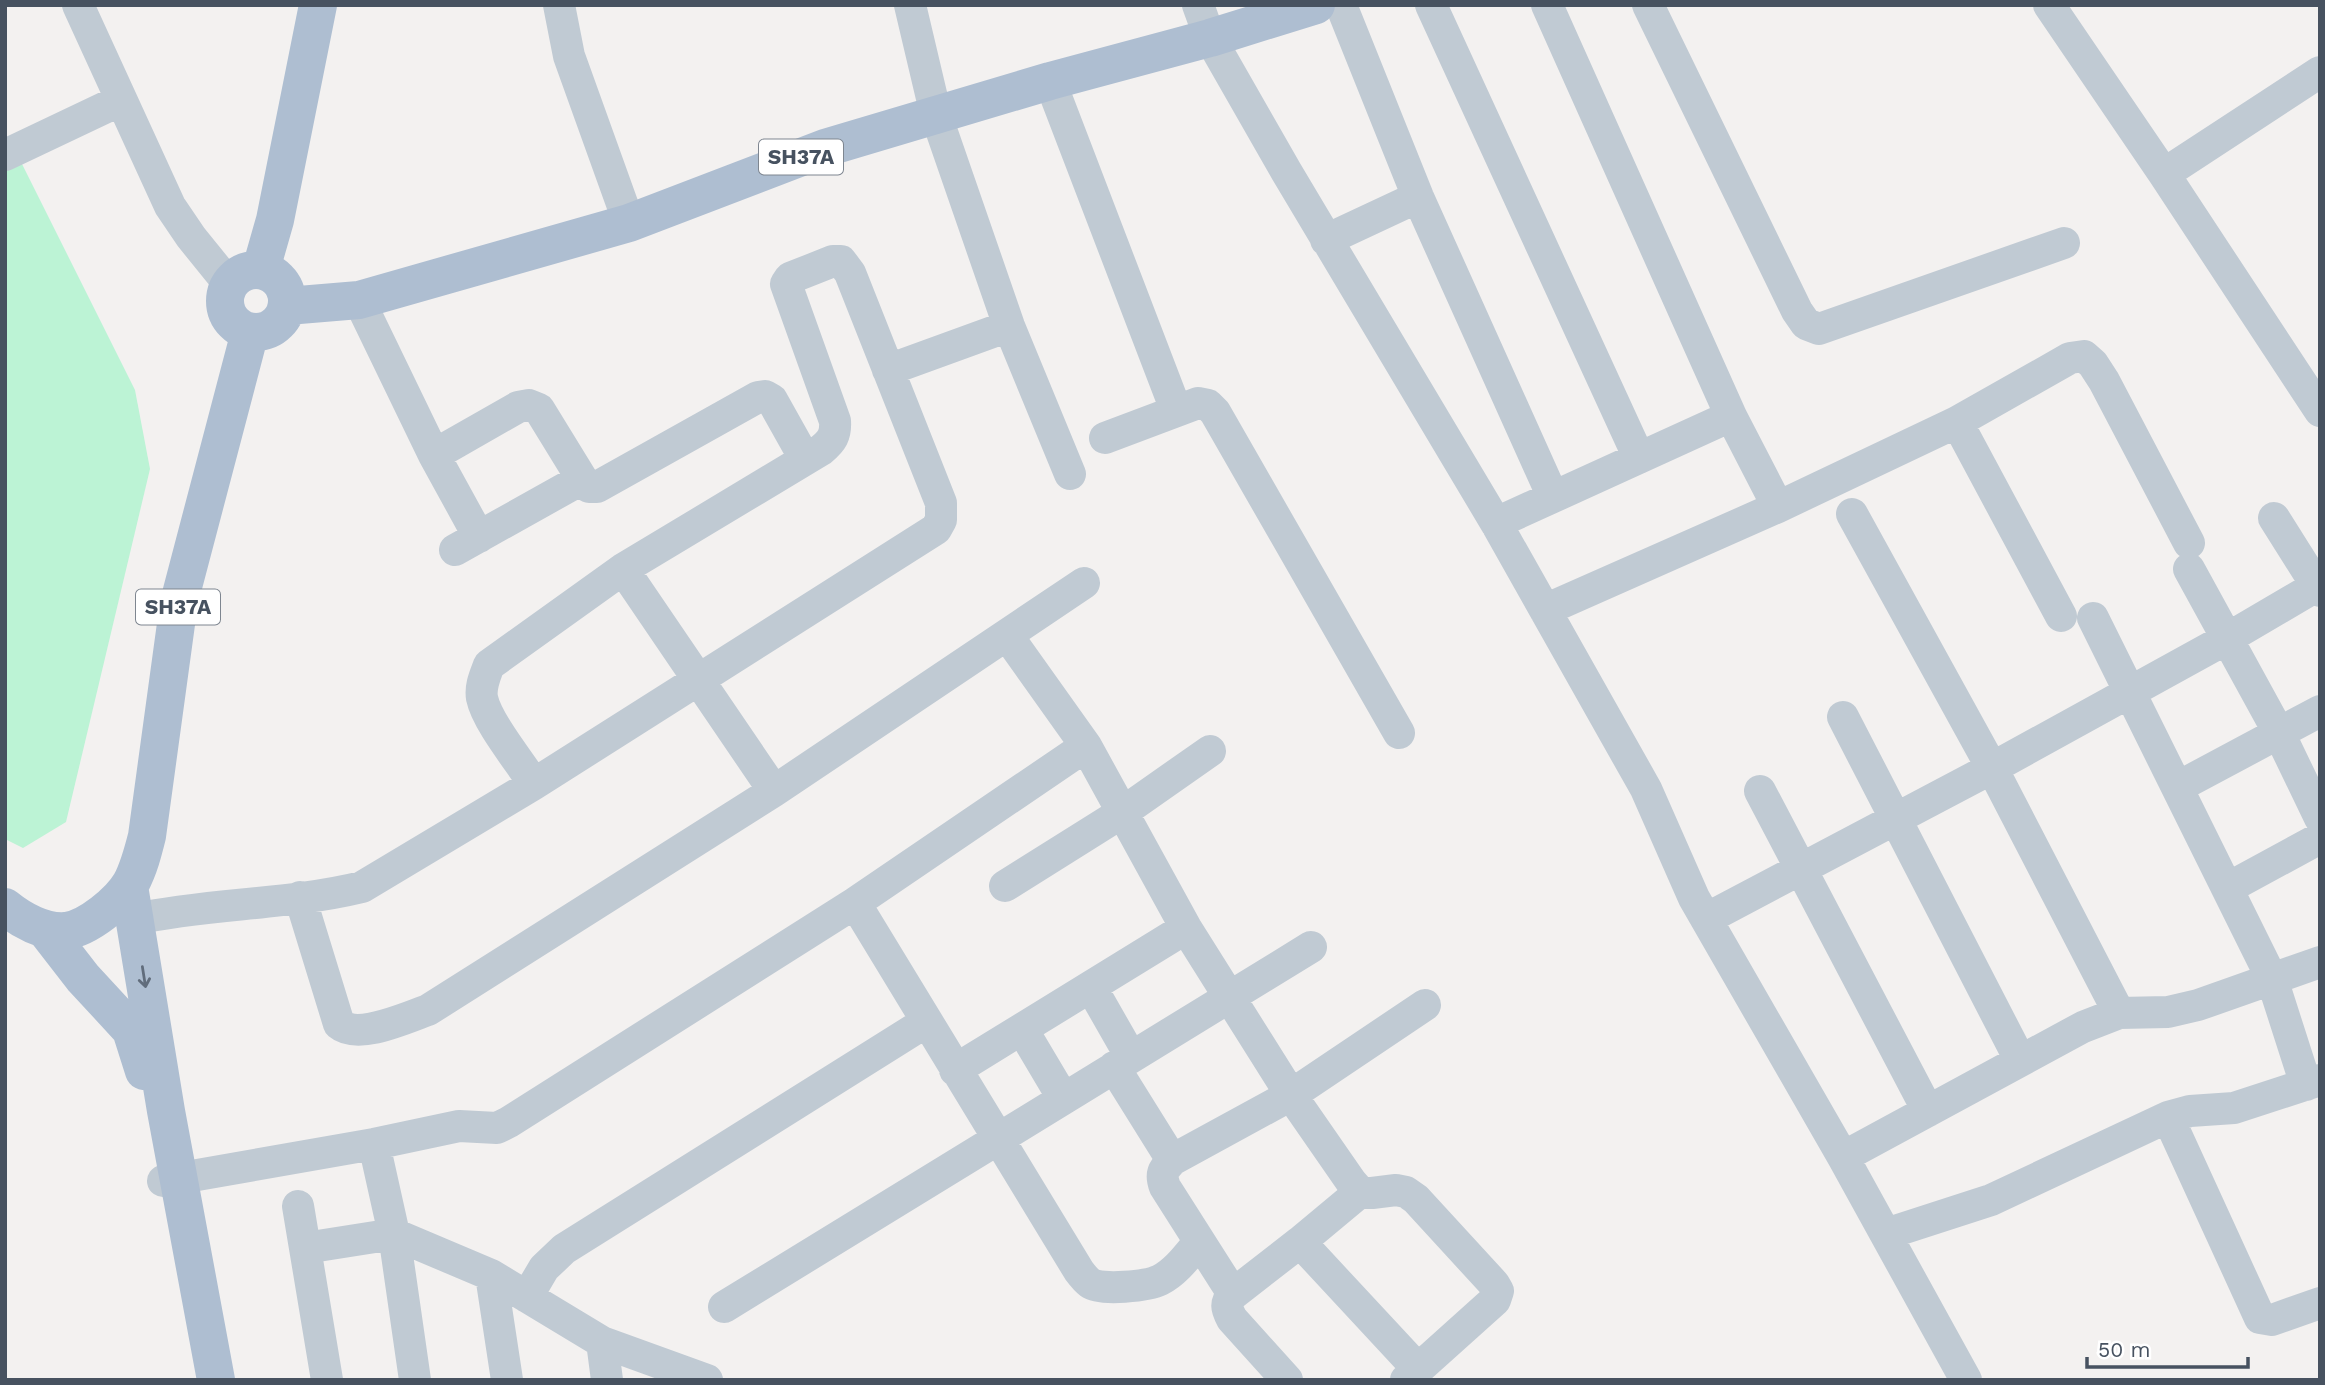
<svg xmlns="http://www.w3.org/2000/svg" width="2325" height="1385" viewBox="0 0 2325 1385" font-family="'Work Sans',sans-serif">
<style>
.green{fill:#bcf3d5}
.lines{fill:none;stroke-linecap:round;stroke-linejoin:round}
.minor{stroke:#c0cad3;stroke-width:32}
.major{stroke:#aebed1;stroke-width:38}
.oneway{stroke:#616d7c}
.labels{text-anchor:middle;stroke-width:6;stroke-linejoin:round;paint-order:stroke}
.shield{fill:#fff;stroke:#7e8690;stroke-width:2}
.shield-label{font-size:21px;font-weight:bold;fill:#475260}
</style>
<rect width="100%" height="100%" fill="#f3f1f0"/>
<path class="green" d="M15,150L135,390L150,469L66,822L23,848L5,839V155Z"/>
<g class="lines">
<path class="minor" d="M78,5L170,206L191,237L229,284
M559,5L569,56L629,223
M910,5L936,115L1009,326L1070,474
M1198,5L1210,38L1286,171L1496,523L1646,789L1694,898L1843,1157L1966,1380
M1341,5L1418,197L1553,497
M1431,5L1639,458
M1547,5L1731,416L1778,507
M1648,5L1797,311L1806,324L1819,329L2064,243
M2049,5L2164,174L2320,411
M1050,81L1176,410
M5,155L121,100
M2164,174L2320,72
M1326,240L1418,197
M359,300L434,455L479,537
M888,370L1009,326
M1957,422L2061,616
M1105,438L1198,403L1208,405L1215,412L1399,733
M434,455L518,407L529,405L539,409L582,479L589,487H597L758,397L765,396L772,400L805,459
M1852,514L1992,768L2119,1013
M2274,518L2320,591
M1496,523L1731,416
M455,550L582,479
M623,569L774,791
M2189,569L2279,733L2320,818
M1545,610L1778,507L1957,422L2070,358L2084,356L2093,364L2104,381L2189,543
M2093,618L2272,979L2306,1085
M1007,635L1086,746L1186,928L1291,1095L1352,1183L1360,1192L1372,1193L1396,1190L1406,1192L1416,1199L1494,1284L1498,1291L1495,1300L1406,1380
M1843,717L2020,1060
M2178,787L2320,711
M1760,791L1928,1111
M1005,886L1123,812L1210,751
M2228,888L2320,838
M300,897L339,1024C358,1040 406,1018 428,1010L774,791L1084,583
M855,903L1079,1271C1082,1275 1086,1280 1090,1283C1101,1291 1148,1286 1160,1280C1176,1272 1188,1255 1199,1242
M135,919C210,903 288,905 362,887L534,784L936,529L941,520V503L850,273L841,261H833L790,278L786,284L835,421C836,435 832,441 821,450L623,569L489,665C485,676 480,686 482,698C487,722 520,762 534,784
M1706,919L1992,768L2228,638L2320,584
M1091,987L1131,1057
M1022,1029L1063,1098
M1114,1067L1172,1160
M955,1070L1186,928
M2168,1117L2260,1318L2272,1320L2320,1303
M1843,1157L2083,1027L2119,1013L2168,1012L2198,1005L2320,962
M163,1181L374,1144L459,1126L497,1128L509,1122L855,903L1086,746
M298,1206L327,1380
M1886,1234L1991,1200L2168,1117L2190,1111L2234,1108L2320,1080
M1300,1242L1418,1369
M305,1248L394,1234L374,1144
M491,1275L507,1380
M1233,1294L1165,1187C1160,1174 1163,1170 1172,1160L1291,1095L1425,1005
M527,1297L544,1268L564,1249L926,1022
M724,1307L1311,947
M602,1342L607,1380
M415,1380L394,1234L491,1275L602,1342L707,1380
M1287,1380L1232,1319C1226,1308 1225,1303 1233,1294L1300,1242L1360,1192"/>
<path class="major" d="M261,269L275,220L318,5
M225 301a31 31 0 1 1 62 0a31 31 0 1 1-62 0Z
M287,306L359,300L629,223L825,148L1050,81L1210,38L1316,5
M129,886L166,1111L216,1380
M5,907C21,920 44,933 66,931C88,928 120,902 131,883C139,868 143,852 147,836L179,602L250,332
M45,929L83,978L131,1030L144,1071"/>
</g>
<defs><path id="oneway-shaft" d="M-6 0H5M1.5-3L5.5 0L1.5 3" fill="none" stroke-width="1.6" stroke-linecap="round" stroke-linejoin="round" transform="scale(1.75)"/></defs>
<use class="oneway" href="#oneway-shaft" transform="translate(144 977) rotate(81)"/>
<g class="labels">
<g class="shield">
<rect x="759" y="139.5" width="84" height="35" rx="5"/>
<rect x="136" y="589.5" width="84" height="35" rx="5"/>
</g>
<g class="shield-label">
<text x="801" y="164">SH37A</text>
<text x="178" y="614">SH37A</text>
</g>
</g>
<rect width="2325" height="1385" fill="none" stroke="#475260" stroke-width="14"/>
<path d="M2087 1357v10h161v-10" fill="none" stroke="#475260" stroke-width="3.5"/>
<text x="2098" y="1357" font-size="21" fill="#475260" stroke="#ffffff" stroke-width="5" paint-order="stroke">50 m</text>
</svg>
